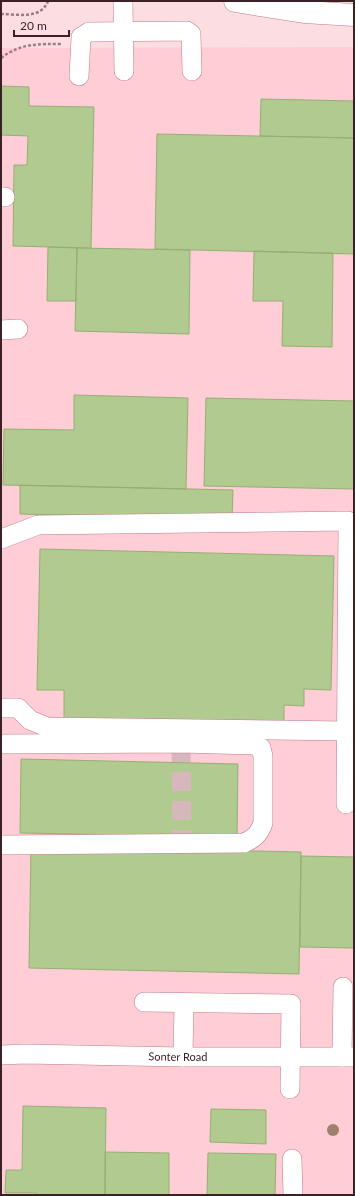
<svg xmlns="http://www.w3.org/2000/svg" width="355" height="1196" viewBox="0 0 355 1196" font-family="Lato,sans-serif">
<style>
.built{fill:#fecdd6}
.building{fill:#b1ca8f;stroke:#96ae74}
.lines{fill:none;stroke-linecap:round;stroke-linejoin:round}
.minor-tunnel{stroke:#d5b7bc;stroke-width:19;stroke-dasharray:19 10;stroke-linecap:butt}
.minor-casing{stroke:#be7b89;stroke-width:20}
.major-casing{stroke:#be7b89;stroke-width:23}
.path{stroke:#9a7e83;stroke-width:2.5;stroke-dasharray:3 2;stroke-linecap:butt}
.minor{stroke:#fff;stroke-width:19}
.major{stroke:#fff;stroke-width:22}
.tree{fill:#9f806c}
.labels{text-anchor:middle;stroke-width:3.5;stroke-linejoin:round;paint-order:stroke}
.street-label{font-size:11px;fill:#3b2126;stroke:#fbdde2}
</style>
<rect width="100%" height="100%" fill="#fbdde2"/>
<path class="built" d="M354,47V1195H1V48Z"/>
<path class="building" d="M1,86L29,87V106L94,107L91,248L13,246L14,165H27L28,136L1,135Z
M261,99L354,101V138L260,136Z
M157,134L354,138V254L155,249Z
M48,247L77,248L76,301H47Z
M77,248L190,250L189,334L75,331Z
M254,251L333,253L332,347L282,346L283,301H253Z
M74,395L188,398L186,489L3,485L4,429L74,430Z
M206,398L354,401V489L204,486Z
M20,485L233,490L232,519L20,514Z
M40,549L334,556L331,690L304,689V706L284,705V728L64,724V690H37Z
M21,759L238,764L237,837L20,833Z
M31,846L301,852L299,974L29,968Z
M301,856L354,857V948L300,947Z
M23,1106L106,1108L105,1195H36V1193H5L6,1170H22Z
M211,1109L266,1110V1144L210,1142Z
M105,1152L169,1153V1195H105Z
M208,1153L276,1154L275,1195H207Z"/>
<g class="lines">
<path class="minor-tunnel" d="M181,743L182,844"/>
<defs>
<g id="minor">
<path d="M123,1L124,71"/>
<path d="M79,76L81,37L89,32L187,31L191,34L192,71"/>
<path d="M1,197H5"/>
<path d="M1,330L18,329"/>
<path d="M1,539L38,525L348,521L346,804"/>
<path d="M1,708H18L30,720L47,727L346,731"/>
<path d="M1,744L181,743L254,745L261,748L263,756V823C259,834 255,838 244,843L1,845"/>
<path d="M144,1002L291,1004L290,1089"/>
<path id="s1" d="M1,1055L25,1054L183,1057H354"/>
<path d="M183,1057L184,1003"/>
<path d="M342,1057L343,987"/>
<path d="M292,1159L293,1195"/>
</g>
<path id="major" d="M235,1L304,12L354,15"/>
</defs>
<use href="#minor" class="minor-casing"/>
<use href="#major" class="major-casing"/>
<path class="path" d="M1,14C17,14 41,20 48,1
M1,58C21,43 38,44 63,44"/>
<use href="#minor" class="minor"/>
<use href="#major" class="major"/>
</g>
<circle class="tree" cx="333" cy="1130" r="6"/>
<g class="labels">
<g class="street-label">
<text dy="4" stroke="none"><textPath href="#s1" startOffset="177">Sonter Road</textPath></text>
</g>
</g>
<rect width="355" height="1196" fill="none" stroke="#3b2126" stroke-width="4"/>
<path d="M14 30v6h55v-6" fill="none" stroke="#3b2126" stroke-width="2"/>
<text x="20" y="30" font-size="12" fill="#3b2126" stroke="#fbdde2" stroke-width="3" paint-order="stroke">20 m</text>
</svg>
